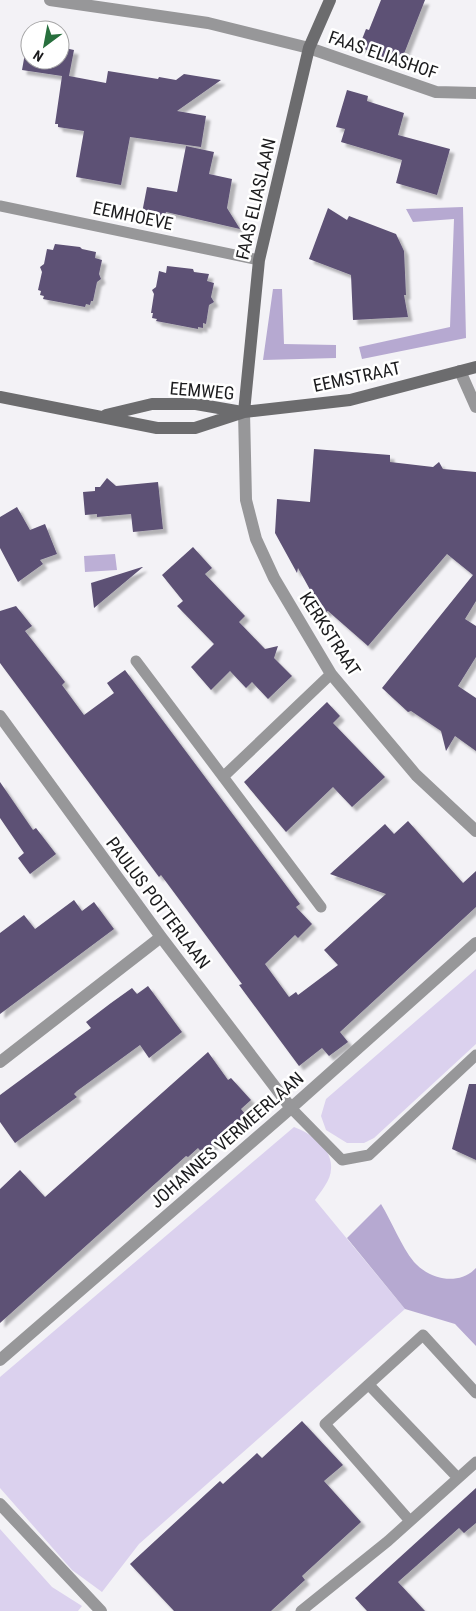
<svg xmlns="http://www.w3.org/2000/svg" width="476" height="1611" viewBox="0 0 476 1611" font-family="'Roboto Condensed',sans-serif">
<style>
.green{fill:#dbd1ee}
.forest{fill:#b6a9d1}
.water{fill:#bcafd6}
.building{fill:#5d5174;filter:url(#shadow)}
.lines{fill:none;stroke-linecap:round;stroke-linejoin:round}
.service{stroke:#979799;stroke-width:11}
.minor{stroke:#979799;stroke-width:12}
.secondary{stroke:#6c6c6e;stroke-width:12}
.labels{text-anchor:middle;stroke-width:5;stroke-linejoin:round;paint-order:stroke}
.street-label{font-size:18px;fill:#1b1b1d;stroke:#fff}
</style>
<defs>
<filter id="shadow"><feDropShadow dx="4.5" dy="4.5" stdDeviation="1" flood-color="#0004"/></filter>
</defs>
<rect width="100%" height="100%" fill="#f3f2f6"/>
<path class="green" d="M476,969V1044L374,1138L364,1143H347L326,1130L321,1116L326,1099Z
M294,1127C310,1133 333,1148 331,1169C331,1180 321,1191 315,1200L405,1309L139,1544L102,1592L72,1570L0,1488V1377Z
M0,1529L52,1587L82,1606L78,1611H0Z"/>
<path class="forest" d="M463,207L466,338L362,359L359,347L450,327L454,219L413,222L406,209Z
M273,289H282L284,344L336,345V358L263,360Z
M381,1204C392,1222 401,1246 414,1262C430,1280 459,1286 476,1268V1346L455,1324L405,1309L347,1238Z"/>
<path class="water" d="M115,554L117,570L85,572L84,556Z"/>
<path class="building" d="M381,0H425L400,64L359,47L366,29L369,30Z
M27,42H30V60H60V47L74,50L69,76L106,83L108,71L158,79L159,77L176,80L184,74L221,80L177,111L206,116L201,147L130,137L121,185L76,177L84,131L58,127V124H55L62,76L22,70Z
M347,90L368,96L367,101L404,113L398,135L450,149L437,195L396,183L402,160L341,142L345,129L336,127Z
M186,146L214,152L209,174L232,179L227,208L240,229L166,212L163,223L141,218L147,187L177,192Z
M328,208L347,220L349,216L396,234L404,251L406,295H404L408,317L353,320L351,275L309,259Z
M55,244L80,247L82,249L96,252L95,258L102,260L99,274L101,279L97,282L93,301H91L90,305L86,304L85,307L43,299L44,296L40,295L41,291L38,290L42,272L40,267L44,264L47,249L53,250Z
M167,266L193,269L194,272L209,274L207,281L214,283L211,297L214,302L209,305L206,324L203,323V328L198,327V329L156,321L157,319L152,318L153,313H151L154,294L152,290L156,287L159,271L166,273Z
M314,449L390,455V462L433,467L439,462L443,469L476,472V601L465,619L476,626V657L458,686L476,698V751L455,736L446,751L441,731L411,711L408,712L382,688L473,575L447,554L368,646L328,611L323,613L298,568L297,573L275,533L277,499L310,502Z
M107,478L116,486L158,482L163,529L133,532L131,514L97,517V514L85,515L83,492L95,491V487H100Z
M17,507L30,530L45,524L57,554L40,560L43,564L18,582L0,548V517Z
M193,547L212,568L205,574L245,616L239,622L265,649L278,646L274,658L292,676L268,699L252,682L246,688L230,671L211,690L191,667L214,644L177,606L183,601L162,575Z
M142,567H143L94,608L91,583Z
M16,606L32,626L25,631L65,682L62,685L84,715L114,693L107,683L125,670L300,904L296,907L312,924L298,938L295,935L265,964L289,997L296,992L298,995L338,965L324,950L386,894L330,874L385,824L394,834L408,821L463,883L476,871V907L340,1032L348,1042L329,1056L322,1048L299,1066L239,985L242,984L161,875L159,877L0,663V611Z
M327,702L340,716L333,723L385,777L352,807L333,787L286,832L244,782Z
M0,782L33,830L36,828L56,854L30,874L18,858L24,853L0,818Z
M74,900L82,911L94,902L114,929L0,1014V933L24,915L35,929Z
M148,986L182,1032L149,1058L140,1045L77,1091L74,1094L77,1097L15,1143L0,1122V1095L91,1028L86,1022L111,1003L132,988L137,994Z
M208,1052L228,1080L231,1078L251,1100L241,1109L246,1115L203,1154L198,1148L188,1157L186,1156L0,1323V1189L20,1170L45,1197Z
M469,1084H476V1160L452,1149Z
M302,1421L343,1465L324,1481L361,1522L302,1576L305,1580L271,1611H174L130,1564L220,1481L223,1484L257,1453L262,1458Z
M476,1488V1523L464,1533L459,1528L398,1582L425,1611H367L355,1598Z"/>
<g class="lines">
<path class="service" d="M0,206L259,260
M136,661L321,907
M223,777L331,674
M291,1108L342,1160L369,1155L476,1055
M369,1385L458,1478
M410,1521L325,1424L423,1335L476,1393
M301,1611L388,1541L476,1462"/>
<path class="minor" d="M50,0L208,23L309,48L436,92L476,93
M460,371L476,407
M244,412L246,500L256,539L274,578L331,674L416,775L476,831
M0,716L161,937L291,1108
M0,1062L161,937
M0,1360L291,1108L476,943
M0,1504L101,1611"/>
<path class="secondary" d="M0,397L157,428H195L244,412L350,400L476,367
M244,412L259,260L309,48L330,0
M106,415L152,404H196L242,412"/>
</g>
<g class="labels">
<g class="street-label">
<text transform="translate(383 55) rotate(19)" y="6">FAAS ELIASHOF</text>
<text transform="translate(256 199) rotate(-77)" y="6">FAAS ELIASLAAN</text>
<text transform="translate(133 216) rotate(12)" y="6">EEMHOEVE</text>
<text transform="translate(357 377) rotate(-12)" y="6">EEMSTRAAT</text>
<text transform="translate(202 391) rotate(5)" y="6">EEMWEG</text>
<text transform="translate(330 634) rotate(57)" y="6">KERKSTRAAT</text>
<text transform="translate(158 903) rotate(53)" y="6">PAULUS POTTERLAAN</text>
<text transform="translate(227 1140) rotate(-41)" y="6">JOHANNES VERMEERLAAN</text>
</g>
</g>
<g transform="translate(45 45) rotate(212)"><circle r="24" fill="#ffffff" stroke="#a4a4a5"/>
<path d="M0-4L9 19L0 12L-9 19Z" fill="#276f3d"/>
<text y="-8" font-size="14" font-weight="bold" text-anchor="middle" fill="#1b1b1d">N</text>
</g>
</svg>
